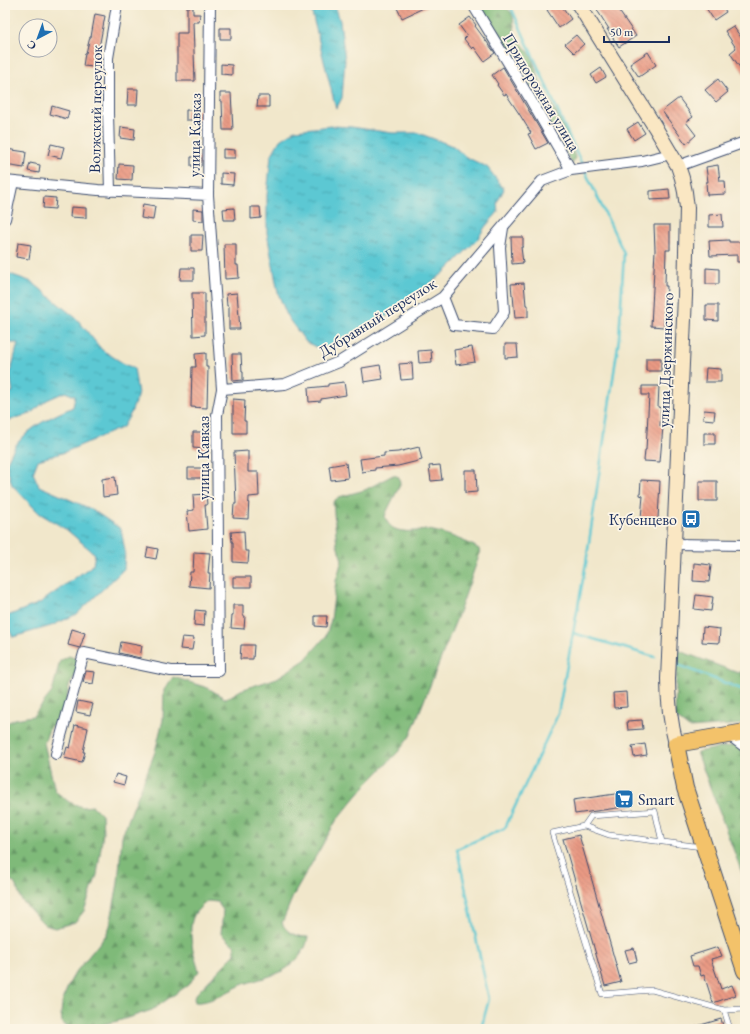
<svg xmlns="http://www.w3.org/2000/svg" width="750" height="1034" viewBox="0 0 750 1034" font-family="'EB Garamond',serif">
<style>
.forest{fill:url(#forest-firs);stroke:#4d746c}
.water{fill:url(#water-ripples);stroke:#3c7c98}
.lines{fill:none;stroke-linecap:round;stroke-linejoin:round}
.stream{stroke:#5cc8d3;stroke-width:2.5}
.building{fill:url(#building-back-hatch)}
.lane-casing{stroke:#3b4b6e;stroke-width:6}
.street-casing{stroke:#3b4b6e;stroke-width:12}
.secondary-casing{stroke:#3b4b6e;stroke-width:16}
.primary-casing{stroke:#3b4b6e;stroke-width:18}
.lane{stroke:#fff;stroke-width:5}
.street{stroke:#fff;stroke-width:10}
.secondary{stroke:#fae7c3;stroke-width:14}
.primary{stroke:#f3c26a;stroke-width:16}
.labels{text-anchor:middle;stroke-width:3.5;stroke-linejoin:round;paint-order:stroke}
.street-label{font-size:16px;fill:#1b2f5e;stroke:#fcf5e5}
.poi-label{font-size:16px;fill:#1b2f5e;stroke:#fcf5e5;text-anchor:end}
</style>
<defs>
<pattern id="forest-firs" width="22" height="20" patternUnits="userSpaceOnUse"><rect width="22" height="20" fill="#7fba79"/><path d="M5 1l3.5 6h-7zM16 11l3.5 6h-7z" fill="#679866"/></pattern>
<pattern id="water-ripples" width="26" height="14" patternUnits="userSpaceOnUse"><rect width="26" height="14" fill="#5cc8d3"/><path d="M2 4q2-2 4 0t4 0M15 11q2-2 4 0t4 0" fill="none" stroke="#4ba3ae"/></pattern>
<pattern id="building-back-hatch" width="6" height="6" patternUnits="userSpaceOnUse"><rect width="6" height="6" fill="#ea9a84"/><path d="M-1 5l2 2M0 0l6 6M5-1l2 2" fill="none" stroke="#bd7e6f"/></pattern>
</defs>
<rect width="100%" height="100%" fill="#fcf5e5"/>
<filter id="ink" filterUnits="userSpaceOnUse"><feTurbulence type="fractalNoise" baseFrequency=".025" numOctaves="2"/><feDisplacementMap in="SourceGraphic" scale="8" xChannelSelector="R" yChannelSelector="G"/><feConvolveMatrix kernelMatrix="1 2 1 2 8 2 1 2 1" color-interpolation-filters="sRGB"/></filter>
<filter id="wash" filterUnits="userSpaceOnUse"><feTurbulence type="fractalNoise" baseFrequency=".012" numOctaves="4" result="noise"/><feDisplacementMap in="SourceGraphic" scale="16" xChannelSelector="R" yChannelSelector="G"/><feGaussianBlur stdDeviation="0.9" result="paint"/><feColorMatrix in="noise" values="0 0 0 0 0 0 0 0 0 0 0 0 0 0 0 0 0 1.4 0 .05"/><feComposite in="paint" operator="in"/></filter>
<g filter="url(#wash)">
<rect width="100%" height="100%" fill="#f1e7cb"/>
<path class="forest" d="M473,5H503L511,12L513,17L515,36L531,55L541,86L561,122L569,139L575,158L572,164L506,44L490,38Z
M393,475L399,477L400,485L386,513L385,517C387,522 390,527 395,529C404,533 416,531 426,530C438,530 469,542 479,549L480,553L460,610L410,736L399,751L367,784L336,821L293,896L282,923C287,934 298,937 308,937C307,947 300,957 293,963C280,976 261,978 244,984C231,989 210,1004 195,1002L194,998L197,993L235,954V946L221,934L223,910L217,902L208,901C204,904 199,908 196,912C185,926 194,956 199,971L188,985L152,1010L118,1021L104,1024L97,1029L65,1026L62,1022L61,1013L63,998L71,980L75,973L106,935L110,926L118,883L122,836L155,752L163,720L164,690L173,677L208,688L226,699L241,690L277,678L305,660L326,636L331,620L336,581L342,560L337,545L333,502L339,497L365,490Z
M677,650L738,673L745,670V724L689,728L675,717Z
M69,656L79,660L80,667L69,686L64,713L49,729L44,743L55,791L69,802L82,807L93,806L102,815L103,833L97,875L84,911L75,922L55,928L45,925L22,901L15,884L5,876V724L15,719L33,716L52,692L60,661Z
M735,745L745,753V881L697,752Z"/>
<path class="water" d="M310,5H335L340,21L345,60L342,98L336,109Z
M332,126L351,127L392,133H418L453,146L466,157L487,167L504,189L497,203L498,212L485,227L477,240L446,271L402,306L339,346L320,349L306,342L288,318L278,293L267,233V195L271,156L280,140L295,130Z
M7,273L32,282L77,319L102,350L126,365L134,368L138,394L131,413L123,427L65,452L38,460L33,473L39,486L91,509L121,529L125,551L124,569L77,614L51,626L13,637L5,622V617L40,603L93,565L95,554L67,530L39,513L12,485L6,464C9,458 12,451 16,445C30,426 53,416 73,407L75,396L65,392L47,400L31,413L5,422V393L13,392L10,375L18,343H5V274Z"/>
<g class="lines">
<path class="stream" d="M510,5L583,167
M573,633L655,657
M678,665L741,689L745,692
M481,1029L489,999L457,849L505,828L558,714L586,563L619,338L624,253L585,171"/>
</g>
<g id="blocks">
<path class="building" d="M403,5H430L402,18L397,8Z
M555,5H561L571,19L559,28L547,10Z
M604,5H628L619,11L636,36L619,47L607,29H609L597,10Z
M704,5H722L726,12L714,20Z
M187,7H193V14H200L199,22H193L195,81H177V33H187Z
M95,14L105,16L99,48H96L94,67L83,66L85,53H86L90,37H91Z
M470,17L476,25L475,26L495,53L484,61L474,47L472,49L464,39L467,36L459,25Z
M733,26L745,43V75L730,53L736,48L725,31Z
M220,28H231V39H220Z
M576,35L584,44L574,53L565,44Z
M648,52L656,65L639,77L630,64Z
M221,64L232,65V75L221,74Z
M503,67L548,143L536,149L528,134L531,133L520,115L506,94L504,95L497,85L498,84L492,75Z
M601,68L606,77L596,83L591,75Z
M718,79L728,92L716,102L705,90Z
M128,89H138L137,105H127Z
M220,93H231L233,130H223L222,101H220Z
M258,96H269V107H257Z
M679,98L693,117L686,122L696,135L686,144L662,111Z
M52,106L69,111L67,119L50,114Z
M186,110H199L200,120H186Z
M638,122L645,133L634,140L627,129Z
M121,127L135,129L134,140L120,138Z
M51,144L64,147L61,158L48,155Z
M6,149L26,152L24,168L5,165Z
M223,149L235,150V158H223Z
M191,157H201V166H191Z
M30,163L40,165L39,173L28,171Z
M119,164L133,165L132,180L118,179Z
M718,165L720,181H725L726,194L707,195L706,182H708L706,167Z
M221,173L234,174L233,185L221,184Z
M669,189L670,199L650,200V191Z
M44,197L56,198L55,209L43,208Z
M143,204L155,206L153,220L141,218Z
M71,207L86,208V218L70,217Z
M251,207H260L261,218L251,219Z
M234,208L235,220H224L223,209Z
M193,209L203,210V221L193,220Z
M722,214L723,227H709V215Z
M654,225H670V250H666L665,286H667L666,303H664V327L651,326L655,250Z
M191,235H203L202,251H191Z
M511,237H523V247H521L523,263L512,264Z
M729,240V242H745V262H737V255L710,256L709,241Z
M18,243L31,245L29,259L16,257Z
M224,244H236V265H238L239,278L225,279Z
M181,268H194V280H180Z
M706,268L719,269V284H706Z
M524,283L526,305H528V317L515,318L513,295H512L511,284Z
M192,293H205V335L193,336Z
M237,293L240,329H229V306H227L226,294Z
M706,305H718V321L706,320Z
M505,344H517L518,357L505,358Z
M472,347L475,362L456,365L454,350Z
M431,350L432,362L419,363L418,351Z
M206,353V367H208L207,408L191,407L192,367H196L195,354Z
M232,354H241L242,372H243V380L233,381Z
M646,358H661V371H646Z
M412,363L413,379L401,380L399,364Z
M380,365L383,379L364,382L362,368Z
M706,368L721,369V382H705Z
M344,382L346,395L321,399V401L309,402L308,388L328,386V384Z
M642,386H659L658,407L661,408L660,426H663L660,462L644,461L645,450H646L649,395H642Z
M233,399L245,400L244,421H246V433H233Z
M704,410L715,411L714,420L703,419Z
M193,432H207L206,449L193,448Z
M704,433H715V444H704Z
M419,447L422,460L398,466L375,468V470L362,472L360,459L384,456V453L398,452Z
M248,451V472H258L259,496L249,497L248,519L233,518L234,504H236L234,452Z
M346,463L348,478L331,480L329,466Z
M440,465L442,480L431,481L429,466Z
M188,468H207V478H188Z
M465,470H476L477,492L465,493Z
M115,477L117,495L103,497L102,479Z
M641,480L660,481L658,519L641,518L643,496L640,495Z
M699,481H717V501H699Z
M206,494L207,505H205L207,529L189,531L187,511L194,510L193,495Z
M244,531L245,551H249L248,563L233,562V542H232L231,532Z
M148,547L158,549L156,559L146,557Z
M194,552L210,553L208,573H210L209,588L189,586L190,572H193Z
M694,563L711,565L709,582L693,581Z
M233,577H251V587H233Z
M696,595L713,597L711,611L694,609Z
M233,605H243V616H245L244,629L231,628L232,615H233Z
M195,610L205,611L204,626L194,625Z
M315,616H327L326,627L315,626Z
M703,627L720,629L719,643L702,642Z
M72,629L85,633L80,648L68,645Z
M182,637L194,638L192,650L180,649Z
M121,642L142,646L140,658L119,653Z
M241,645H254L253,659H240Z
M86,671L95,672L93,684L83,682Z
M626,692L627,707L614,708L613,693Z
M78,701L93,704L90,715L76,712Z
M642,720L643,729L628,730L627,721Z
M75,725L88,728L83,752H85L82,762L64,758L67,747L70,748Z
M645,744L647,755L634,757L632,746Z
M116,774L126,777L124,785L113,782Z
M629,792L631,806L575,814L573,800Z
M579,835L621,982L605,986L563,839Z
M718,947L722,956L711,959L721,989L732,985L736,995L713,1003L704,975L701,976L698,966H693L690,956Z
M634,948L637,961L629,963L625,950Z
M721,1019L724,1029H694V1027Z"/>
</g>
</g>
<g filter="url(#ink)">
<use href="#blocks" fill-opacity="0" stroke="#3b4b6e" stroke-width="1"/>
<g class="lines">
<defs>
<path id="lane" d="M584,826L591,816L655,811L662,842
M702,847L609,835L584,826L552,833L602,994L652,990L724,1010L745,1009
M724,1010L730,1029"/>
<path id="street" d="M473,5L529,97L571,170L642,161L671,154
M678,166L745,142
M5,181L98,190L208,195
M110,191L108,113V58L117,5
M5,219L13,182
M443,297L454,325L493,329L504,312L500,247L503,228
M222,389L285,384L339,362L443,297L542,181L571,170
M674,544L745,545
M729,735L745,747
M56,754L84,653L171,671H219L217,415L222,389L208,195L210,5"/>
<path id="secondary" d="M579,5L655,127L678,166L682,178L685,192L687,208L685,296L668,679C668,702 670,721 676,744"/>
<path id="primary" d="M745,732L676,744L685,788L745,971"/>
</defs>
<use href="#lane" class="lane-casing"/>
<use href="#street" class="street-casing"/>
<use href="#secondary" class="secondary-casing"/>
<use href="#primary" class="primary-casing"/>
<use href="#lane" class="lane"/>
<use href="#street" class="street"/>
<use href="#secondary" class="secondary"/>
<use href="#primary" class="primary"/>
</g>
</g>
<defs>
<symbol id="bus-square" viewBox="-11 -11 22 22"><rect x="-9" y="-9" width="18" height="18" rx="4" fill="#1f6fb2" stroke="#fcf5e5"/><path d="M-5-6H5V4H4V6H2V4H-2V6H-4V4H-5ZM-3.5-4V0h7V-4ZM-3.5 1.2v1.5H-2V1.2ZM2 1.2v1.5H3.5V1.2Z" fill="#fff"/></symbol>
<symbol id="supermarket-square" viewBox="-11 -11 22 22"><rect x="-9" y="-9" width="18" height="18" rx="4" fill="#1f6fb2" stroke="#fcf5e5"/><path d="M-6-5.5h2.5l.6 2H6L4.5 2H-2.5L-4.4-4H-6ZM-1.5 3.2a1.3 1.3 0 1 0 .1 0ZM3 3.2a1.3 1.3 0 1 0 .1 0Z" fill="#fff"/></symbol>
</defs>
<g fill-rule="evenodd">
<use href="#bus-square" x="680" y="508" width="22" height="22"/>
<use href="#supermarket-square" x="613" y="788" width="22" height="22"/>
</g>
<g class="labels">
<g class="street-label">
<text transform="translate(542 92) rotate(59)" y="6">Придорожная улица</text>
<text transform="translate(95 109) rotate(-89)" y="6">Волжский переулок</text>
<text transform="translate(194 135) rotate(-89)" y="6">улица Кавказ</text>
<text transform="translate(377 317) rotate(-32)" y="6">Дубравный переулок</text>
<text transform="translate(665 360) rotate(-88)" y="6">улица Дзержинского</text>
<text transform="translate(203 458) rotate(-90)" y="6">улица Кавказ</text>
</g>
<g class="poi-label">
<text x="677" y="525">Кубенцево</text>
<text x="638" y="805" text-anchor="start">Smart</text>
</g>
</g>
<rect width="750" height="1034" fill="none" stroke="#fcf5e5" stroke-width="20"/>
<g transform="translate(38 38) rotate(221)"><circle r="19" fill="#fcf5e5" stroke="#a2a6af"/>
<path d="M0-3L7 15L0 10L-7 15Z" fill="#1f6fb2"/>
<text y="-6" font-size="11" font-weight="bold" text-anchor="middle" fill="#1b2f5e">С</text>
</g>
<path d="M604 36v6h65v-6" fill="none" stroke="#1b2f5e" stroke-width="2"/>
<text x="610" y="36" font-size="12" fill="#1b2f5e" stroke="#fcf5e5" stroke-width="3" paint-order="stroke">50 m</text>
</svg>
